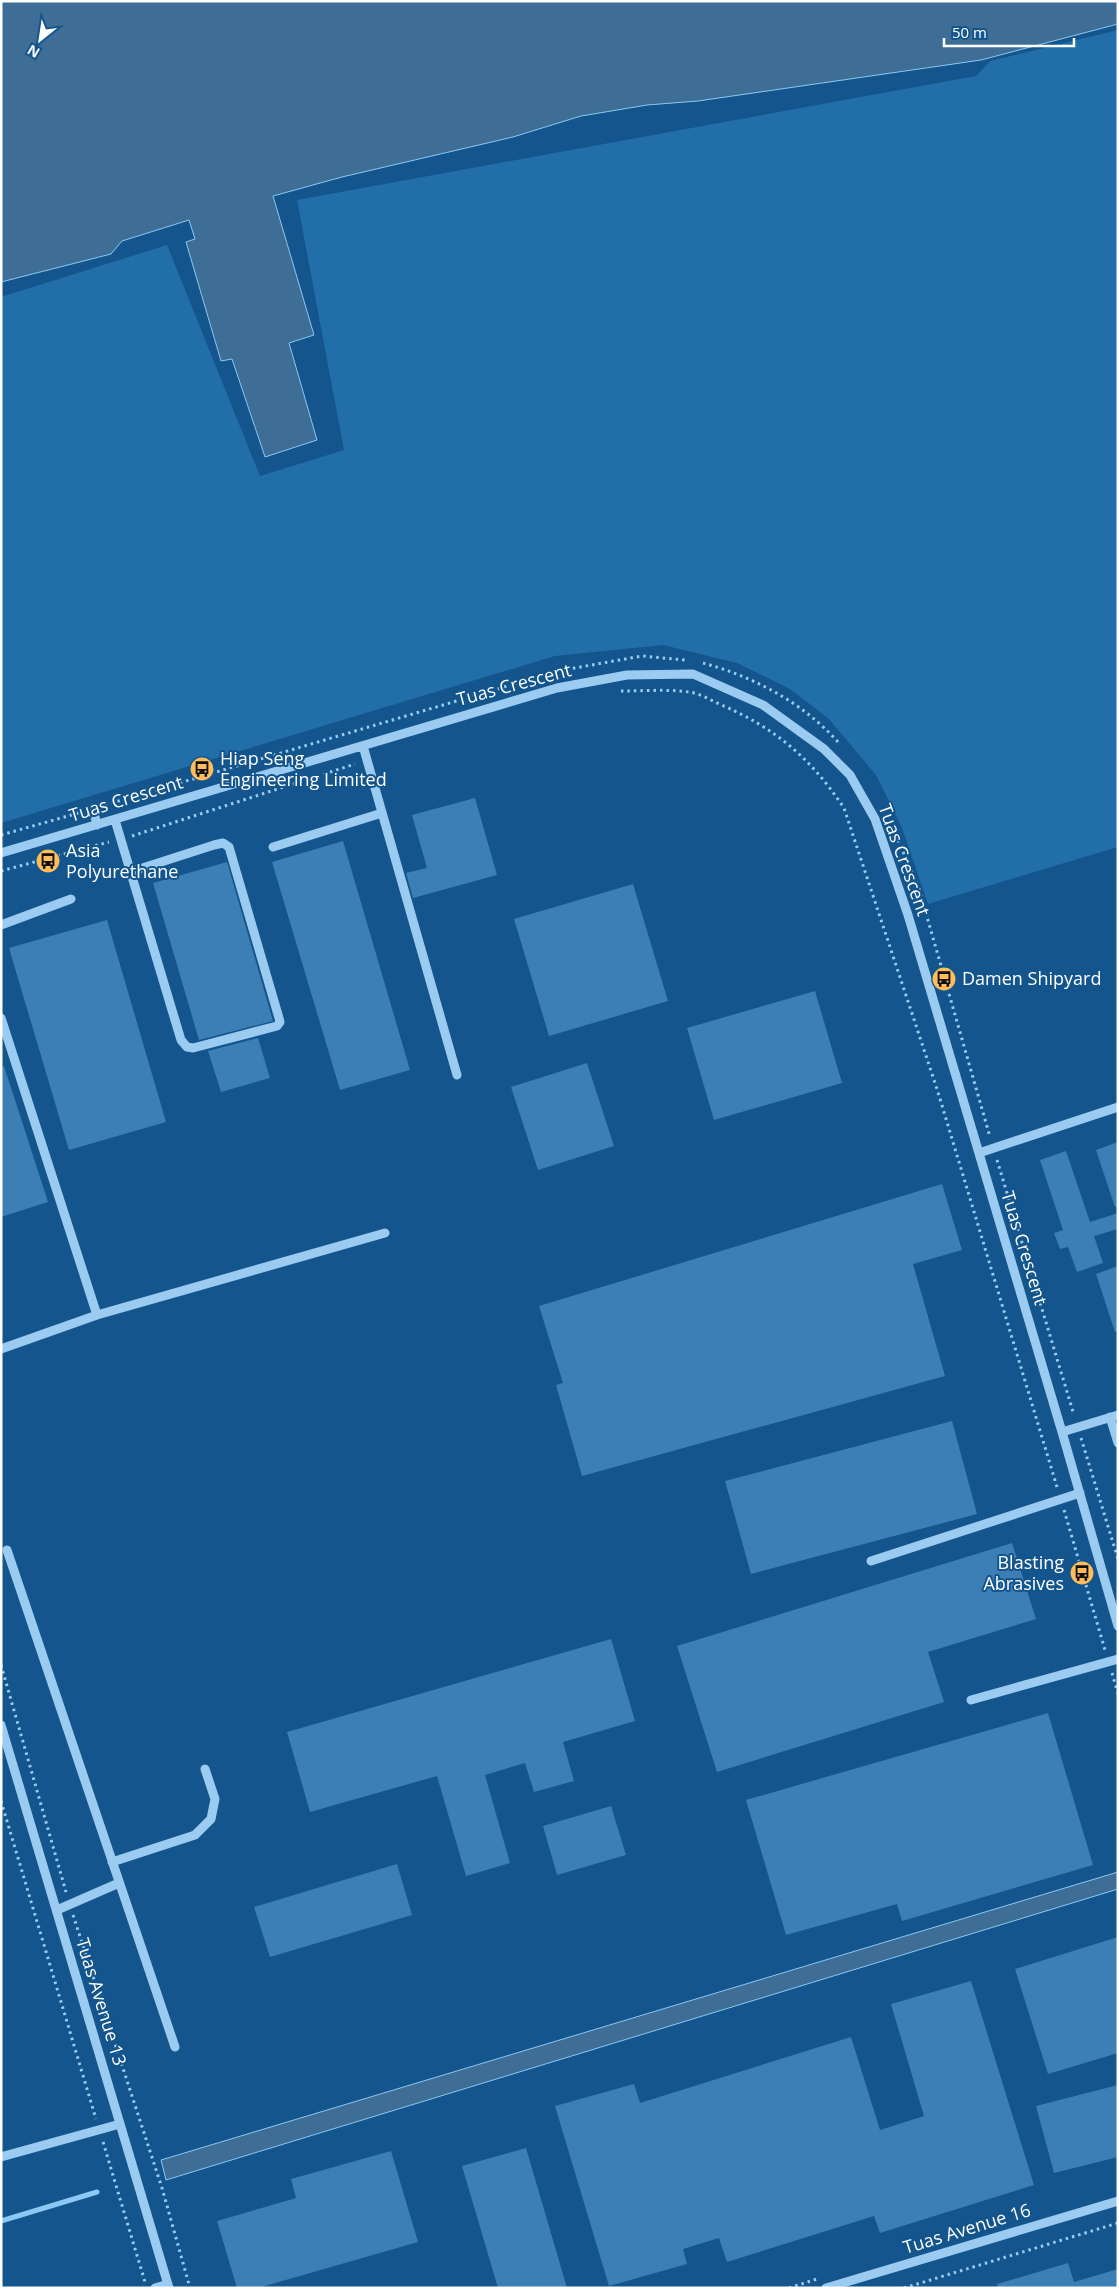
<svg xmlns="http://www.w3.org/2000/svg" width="1119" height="2289" viewBox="0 0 1119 2289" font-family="'Open Sans',sans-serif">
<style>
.green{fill:#226ea9}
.water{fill:#3e6e96;stroke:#8dc8f4}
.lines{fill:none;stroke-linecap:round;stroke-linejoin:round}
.stream{stroke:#8dc8f4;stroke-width:5}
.building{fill:#3c7fb5}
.path{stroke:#9bcbf1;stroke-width:3;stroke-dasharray:2.5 4;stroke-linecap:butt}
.minor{stroke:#9bcbf1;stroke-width:9}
.labels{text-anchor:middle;stroke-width:4;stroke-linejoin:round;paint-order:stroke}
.street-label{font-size:18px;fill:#fff;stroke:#13558c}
.poi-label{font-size:18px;fill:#fff;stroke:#13558c;text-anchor:start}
</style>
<rect width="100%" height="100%" fill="#13558c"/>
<path class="green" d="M1118,30V847L928,904L902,828L876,775L828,718L790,689L737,663L663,645L555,656L1,823V297L167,245L260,476L344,450L297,200L976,76L990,61Z"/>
<path class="water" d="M1,1H1118V24L981,60L698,101L647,105L581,116L513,137L342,177L273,196L314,335L289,343L317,440L265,457L232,359L221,361L186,242L195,239L189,220L122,241L111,254L1,282Z
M1118,1872V1889L166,2180L161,2160Z"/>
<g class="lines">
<path class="stream" d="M1,2221L97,2192"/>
</g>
<path class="building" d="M475,798L497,875L413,898L406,873L427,868L412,815Z
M343,841L410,1070L340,1090L272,862Z
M227,862L273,1021L199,1040L153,883Z
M633,884L668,1001L549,1036L514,919Z
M107,920L166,1122L69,1150L9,948Z
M815,991L842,1083L714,1120L687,1028Z
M258,1038L270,1078L221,1092L208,1051Z
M587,1063L614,1146L538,1170L511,1087Z
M4,1066L48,1202L1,1217V1067Z
M1118,1142V1206L1115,1207L1096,1150Z
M1066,1151L1090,1222L1118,1213V1229L1094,1236L1103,1263L1077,1272L1068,1247L1060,1249L1054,1233L1063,1230L1040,1160Z
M942,1184L962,1250L913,1264L945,1376L582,1476L556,1385L563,1383L539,1306Z
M1118,1266V1331L1115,1332L1096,1274Z
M952,1421L977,1514L751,1574L725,1481Z
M1012,1543L1036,1619L928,1652L944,1702L717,1772L677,1646Z
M611,1639L635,1721L563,1742L574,1781L534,1792L525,1763L485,1775L510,1863L466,1876L437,1776L310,1812L287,1732Z
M1048,1713L1093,1865L902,1921L897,1904L786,1935L746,1800Z
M611,1806L626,1855L557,1875L543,1826Z
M397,1864L412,1915L270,1957L254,1907Z
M1118,1937V2053L1048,2074L1015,1969Z
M971,1981L1034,2185L880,2233L874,2216L727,2262L719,2238L683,2249L687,2264L609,2286L555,2106L634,2084L640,2103L851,2037L880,2130L924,2116L891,2004Z
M1118,2085V2157L1054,2173L1036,2106Z
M526,2148L567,2288H498L462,2166Z
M391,2151L418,2242L258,2288H237L217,2221L296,2198L291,2179Z
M1068,2263L1074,2282L1118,2269V2288H998L997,2284Z"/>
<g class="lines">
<path class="path" d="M703,663C754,677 802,702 838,742
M621,691C643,691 667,689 689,692C698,693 709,699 717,703C774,727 810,757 844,808L937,1089L1057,1487
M105,805L558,671L642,656L685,660
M1,835L82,812
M132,836L355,764
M898,840L919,889L990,1137
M1,871L109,842
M997,1160L1074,1415
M1081,1438L1118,1559
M1064,1510L1105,1650
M1,1665L66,1892
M1112,1673L1118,1694
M1,1801L96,2119
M73,1915L162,2188L190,2288
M103,2142L145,2282
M789,2288L817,2279
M904,2288L1118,2223"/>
<path class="minor" d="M363,746L457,1075
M93,808L97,825
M115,820L181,1040L187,1047L193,1048L277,1026L280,1022L279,1018L229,847L223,843L214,845L130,872
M273,847L382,813
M1,853L557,688L627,675L693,674L763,705L824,749L850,775L875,819L908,915L1062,1432L1118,1626
M1,925L71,899
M1,1018L97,1315
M979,1153L1118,1107
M1,1349L97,1315L385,1233
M1110,1417L1118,1443
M1062,1432L1118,1415
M7,1550L175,2047
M871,1561L1080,1493
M971,1700L1118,1659
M1,1725L169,2288
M112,1862L195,1835L211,1819L215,1799L205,1769
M57,1910L119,1883
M1,2157L120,2124
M155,2288L168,2284
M826,2288L1118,2201"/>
</g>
<defs>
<symbol id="bus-disc" viewBox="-11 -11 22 22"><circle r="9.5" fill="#ffbd5b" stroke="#13558c"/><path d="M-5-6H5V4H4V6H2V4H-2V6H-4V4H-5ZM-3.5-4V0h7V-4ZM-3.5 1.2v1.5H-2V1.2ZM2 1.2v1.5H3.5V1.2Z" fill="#111"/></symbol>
</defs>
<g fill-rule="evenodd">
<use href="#bus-disc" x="188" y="755" width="28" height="28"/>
<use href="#bus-disc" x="34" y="847" width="28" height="28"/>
<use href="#bus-disc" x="930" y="965" width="28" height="28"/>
<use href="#bus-disc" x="1068" y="1559" width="28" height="28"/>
</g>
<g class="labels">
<g class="street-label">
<text transform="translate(514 685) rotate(-15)" y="6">Tuas Crescent</text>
<text transform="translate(126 799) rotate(-17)" y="6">Tuas Crescent</text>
<text transform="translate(904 860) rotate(70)" y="6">Tuas Crescent</text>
<text transform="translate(1024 1248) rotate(73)" y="6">Tuas Crescent</text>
<text transform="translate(101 2002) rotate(73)" y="6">Tuas Avenue 13</text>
<text transform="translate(967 2229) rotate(-17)" y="6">Tuas Avenue 16</text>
</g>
<g class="poi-label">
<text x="220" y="765">Hiap Seng<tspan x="220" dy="21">Engineering Limited</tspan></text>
<text x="66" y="857">Asia<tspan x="66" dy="21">Polyurethane</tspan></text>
<text x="962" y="985">Damen Shipyard</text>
<text x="1064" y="1569" text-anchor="end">Blasting<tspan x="1064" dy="21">Abrasives</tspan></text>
</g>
</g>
<rect width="1119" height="2289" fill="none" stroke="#ffffff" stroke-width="5"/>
<g transform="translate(40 40) rotate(210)" stroke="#13558c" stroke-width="4" paint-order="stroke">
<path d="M0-4L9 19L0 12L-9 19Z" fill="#ffffff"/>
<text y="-8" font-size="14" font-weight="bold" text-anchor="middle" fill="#ffffff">N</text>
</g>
<path d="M944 38v8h130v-8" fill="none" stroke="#ffffff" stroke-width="2.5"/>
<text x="952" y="38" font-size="15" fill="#ffffff" stroke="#13558c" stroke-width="4" paint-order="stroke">50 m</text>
</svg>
